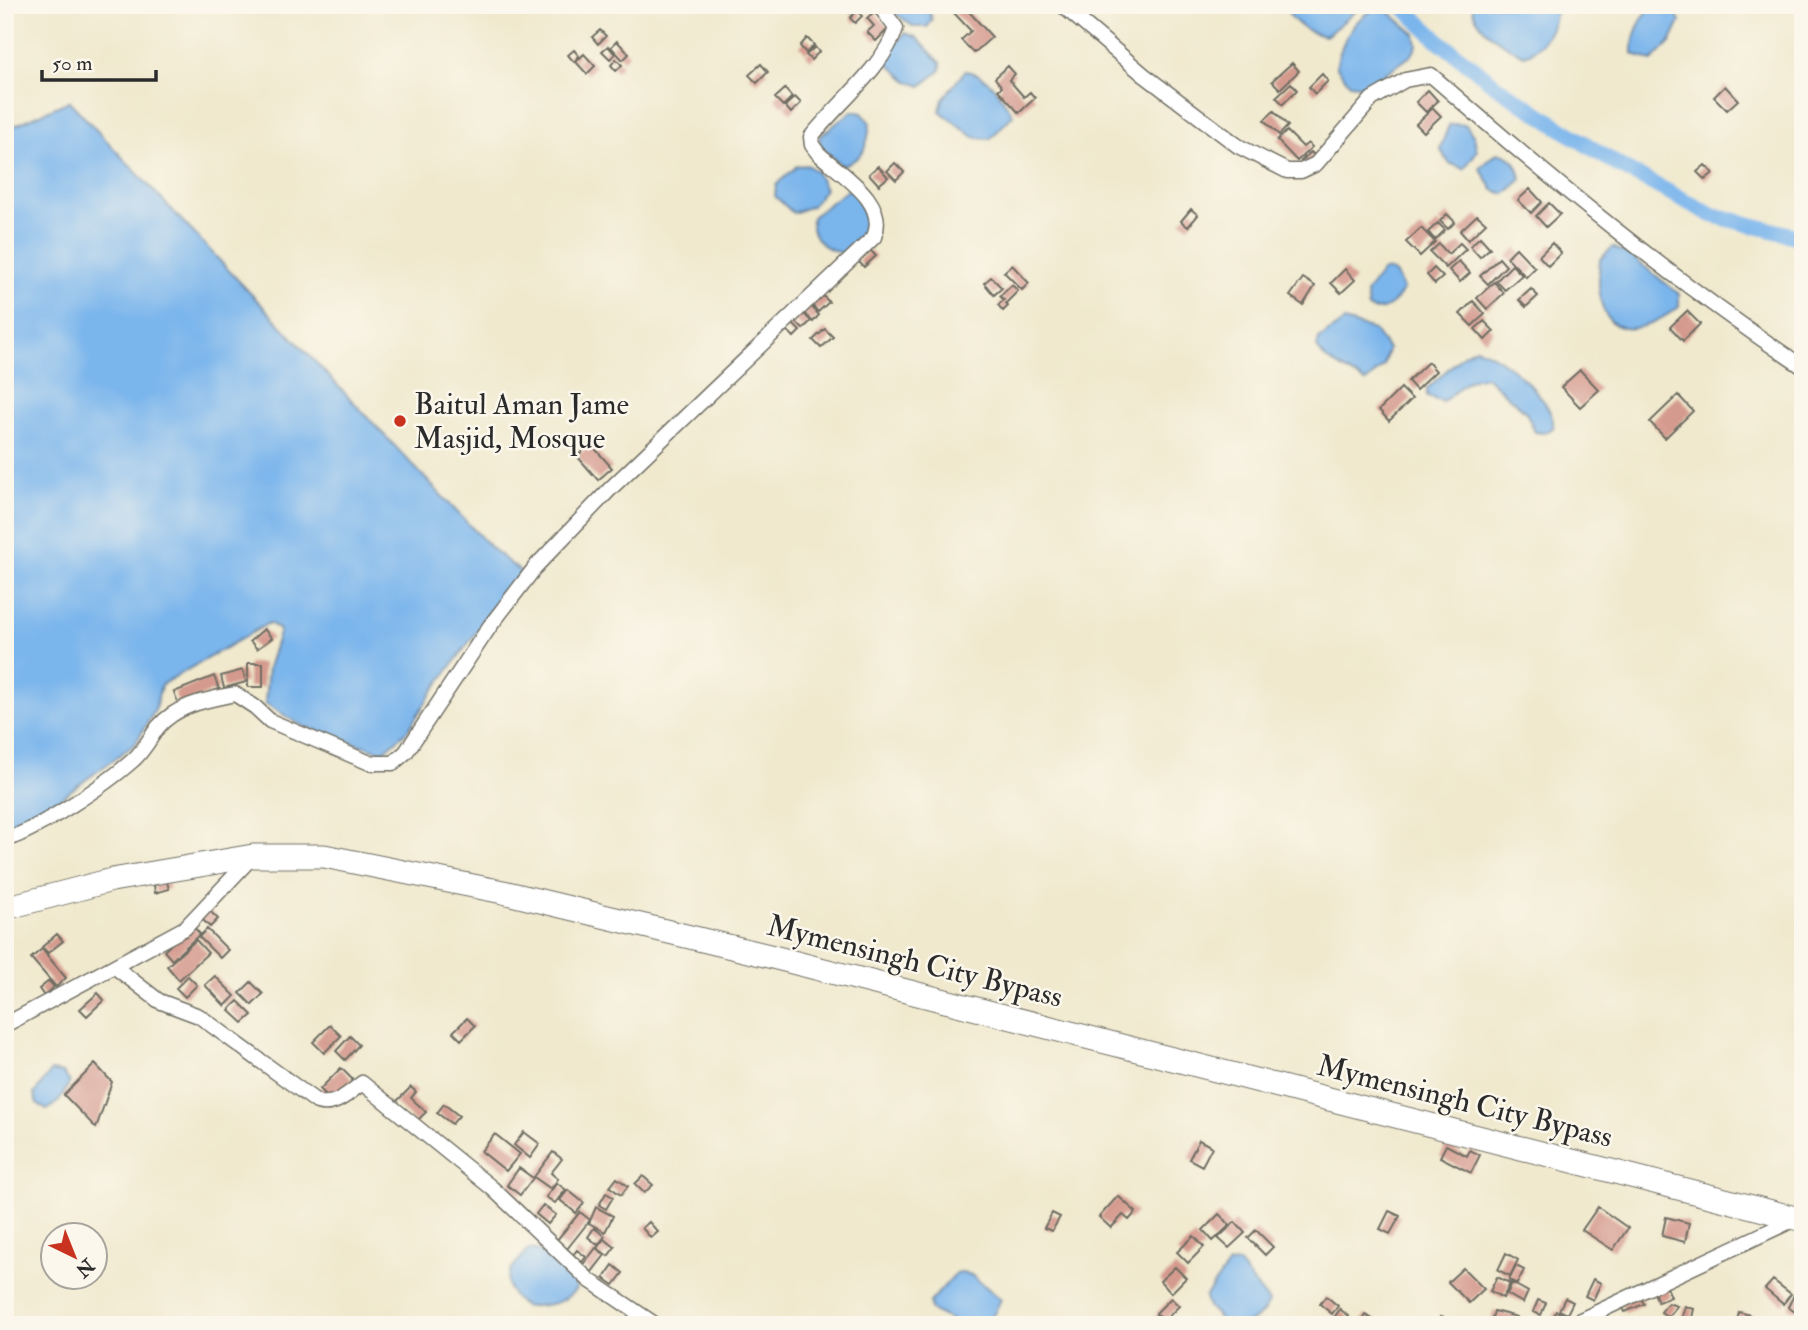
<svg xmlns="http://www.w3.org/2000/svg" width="1808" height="1330" viewBox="0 0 1808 1330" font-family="'IM FELL Double Pica',serif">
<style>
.water{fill:#7ab5ec;stroke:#52708c;stroke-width:2}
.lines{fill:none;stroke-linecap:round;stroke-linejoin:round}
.canal{stroke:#7ab5ec;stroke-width:16}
.building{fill:#d59a8e}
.minor-casing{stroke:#706e64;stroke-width:17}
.trunk-casing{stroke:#706e64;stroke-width:25}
.minor{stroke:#fff;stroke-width:14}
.trunk{stroke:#fff;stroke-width:23}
.poi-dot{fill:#c8321e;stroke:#fbf7ec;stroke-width:2.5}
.labels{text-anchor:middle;stroke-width:5;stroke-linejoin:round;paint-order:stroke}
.poi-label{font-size:30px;fill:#2b2b2b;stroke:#fbf7ec;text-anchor:start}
.street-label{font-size:30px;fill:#2b2b2b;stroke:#fbf7ec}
</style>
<rect width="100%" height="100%" fill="#fbf7ec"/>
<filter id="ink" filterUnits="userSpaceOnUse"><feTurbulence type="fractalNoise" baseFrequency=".0143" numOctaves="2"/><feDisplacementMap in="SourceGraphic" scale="14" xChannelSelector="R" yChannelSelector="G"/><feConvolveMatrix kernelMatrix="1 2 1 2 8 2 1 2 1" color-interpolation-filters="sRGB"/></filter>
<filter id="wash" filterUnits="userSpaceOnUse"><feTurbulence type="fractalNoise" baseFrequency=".00686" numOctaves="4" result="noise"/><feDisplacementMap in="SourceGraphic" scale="28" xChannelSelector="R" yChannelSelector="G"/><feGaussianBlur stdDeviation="1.57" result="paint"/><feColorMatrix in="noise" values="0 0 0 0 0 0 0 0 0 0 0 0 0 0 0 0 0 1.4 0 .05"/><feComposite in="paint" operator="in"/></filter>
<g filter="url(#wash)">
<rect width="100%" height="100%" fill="#f0e9ce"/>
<path class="water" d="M884,5H928L932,20L927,27H914Z
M1283,5H1363L1326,36C1306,33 1294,23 1283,5Z
M1472,5H1556C1557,23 1542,51 1524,55C1505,46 1474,29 1472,5Z
M1652,5H1673L1680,22L1670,43L1652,61L1633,54C1632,33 1640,21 1652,5Z
M1382,6L1415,34L1417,45L1412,55L1367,86L1350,84L1336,66C1343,37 1354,16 1382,6Z
M905,33L916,37L941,63V70L921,86L908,81L886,62L888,52Z
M965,71C989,73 1001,97 1013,115L990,139L974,137L940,111L943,99Z
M69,101L492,549L521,572L433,691L408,730L383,752L302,726L265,703L268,668L280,630L269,623L161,685L155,710L135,744L33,818L5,826V130Z
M852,111L862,113L870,123C868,145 864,159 842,166L821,147L819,137Z
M1457,124L1466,125L1474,137L1477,151L1464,169L1449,163L1440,149L1449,125Z
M1497,153C1514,156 1519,165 1521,180L1505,194L1493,190L1480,168Z
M807,165L816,171L825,189L812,206L793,213L775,196L776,185L797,166Z
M847,190C864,193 868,210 872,224L866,236L843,254C824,248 809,239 812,217Z
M1613,247L1630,255L1679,294V307C1621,348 1593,329 1600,259Z
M1382,271C1397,268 1398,279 1403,290C1396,304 1383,314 1368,308L1366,293Z
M1344,321L1374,330L1388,349L1384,366L1366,382L1326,359L1317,348L1319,339Z
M1475,348C1498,352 1558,402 1553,428L1544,433L1535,432L1526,412L1486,377C1465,377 1458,391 1442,402L1427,396V389L1464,354Z
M51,1071L63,1073L70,1082L59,1101L47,1110L37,1104L34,1094Z
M530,1249C551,1252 573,1267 576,1289C561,1306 546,1305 525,1307C496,1286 508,1269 530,1249Z
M1238,1263L1269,1302C1260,1322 1246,1325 1226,1325L1208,1307L1205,1297L1229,1264Z
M962,1272L971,1275L1001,1299L994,1314L983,1325H961L931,1310L930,1302L956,1273Z"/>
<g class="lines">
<path class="canal" d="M1401,5L1439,41L1499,88L1621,167L1712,215L1803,238"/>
</g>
<g id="blocks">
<path class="building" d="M842,5H859L850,13Z
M963,5L992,37L974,53L961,40L971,31L954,13Z
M857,11L862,16L855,23L850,18Z
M874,12L889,28L876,41L867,32L874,26L867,18Z
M600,30L606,36L598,44L592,37Z
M807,38L814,45L806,53L800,46Z
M617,41L629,54L623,60L611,47Z
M608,46L615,54L610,59L602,51Z
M815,47L819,52L811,60L806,55Z
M574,50L579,56L574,62L568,55Z
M584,54L595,66L587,74L576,62Z
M616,59L622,65L616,71L611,65Z
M1292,63L1299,71L1280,89L1272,81Z
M761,64L768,72L757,83L749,75Z
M1008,66L1015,74L1009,80L1024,97L1030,92L1035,98L1019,113L998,90L1002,87L995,78Z
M1322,74L1328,81L1315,94L1309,87Z
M1291,83L1297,90L1283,104L1276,97Z
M1725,86L1738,100L1727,110L1714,97Z
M785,89L792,97L783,106L775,98Z
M1428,90L1438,101L1426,112L1416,102Z
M795,97L801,103L791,113L785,106Z
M1433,108L1441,116L1424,132L1416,124Z
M1274,111L1288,126L1279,135L1264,120Z
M1287,131L1303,147L1308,143L1312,147L1297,161L1277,140Z
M1311,152L1316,157L1306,166L1301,161Z
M895,163L904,172L896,180L887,171Z
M1705,165L1713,173L1705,180L1697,172Z
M878,166L888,177L879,185L869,174Z
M1530,189L1542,202L1531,213L1518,200Z
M1549,203L1560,214L1546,227L1536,216Z
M1191,209L1198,215L1188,227L1181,221Z
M1447,214L1455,222L1448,229L1440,221Z
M1477,215L1486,223L1468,240L1460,231Z
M1438,223L1445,230L1435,240L1428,232Z
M1421,228L1435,242L1420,256L1406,242Z
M1480,237L1490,248L1480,257L1470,246Z
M1460,243L1466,249L1446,268L1430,252L1439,244L1448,254Z
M1552,243L1561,253L1548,266L1539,256Z
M1516,248L1535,268L1526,277L1507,257Z
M870,250L876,256L864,267L858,261Z
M1499,258L1506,266L1488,284L1480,276Z
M1459,261L1470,273L1460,282L1449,270Z
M1012,265L1029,283L1022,290L1004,272Z
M1512,265L1522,275L1505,290L1496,281Z
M1434,268L1443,277L1435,284L1427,275Z
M1345,269L1355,280L1341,293L1331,283Z
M991,277L1002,288L994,295L984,283Z
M1303,278L1315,286L1303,305L1290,296Z
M1494,282L1504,293L1487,309L1477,298Z
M1012,285L1018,291L1006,303L1008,306L1003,311L998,305L1004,300L1000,296Z
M1531,289L1538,296L1526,307L1519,300Z
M821,294L829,302L818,312L811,304Z
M1473,301L1485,314L1472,326L1460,314Z
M810,305L819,315L813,322L803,312Z
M1687,311L1700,324L1683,341L1670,327Z
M802,312L811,321L803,329L794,320Z
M1484,321L1494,331L1485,340L1475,329Z
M791,322L800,331L794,337L785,328Z
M825,329L833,337L821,348L813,340Z
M1428,362L1436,371L1416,390L1408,381Z
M1580,370L1599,390L1580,407L1561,387Z
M1401,388L1412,399L1389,421L1379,410Z
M1678,395L1693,411L1665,438L1650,422Z
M591,444L612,468L598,480L577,456Z
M264,629L272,638L257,649L250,641Z
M248,663H263V687H248Z
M243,670L246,682L224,688L221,676Z
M214,676L219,689L179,705L174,692Z
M167,882L169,889L155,893L154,885Z
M208,909L218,919L210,927L200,917Z
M192,925L200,934L172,960L164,951Z
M207,929L228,950L220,958L199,937Z
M57,934L63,941L48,953L42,947Z
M196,940L208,953L179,980L167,966Z
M42,949L66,978L56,987L31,958Z
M188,976L197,985L185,997L176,988Z
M215,976L235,996L225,1006L205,985Z
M49,981L54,987L44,996L39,989Z
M251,982L263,994L252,1005L240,993Z
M98,993L104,1000L87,1016L80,1009Z
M238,1001L252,1015L243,1023L229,1010Z
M467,1018L475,1026L461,1040L453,1032Z
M330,1025L341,1036L324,1053L313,1042Z
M350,1036L359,1045L345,1060L336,1051Z
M95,1064L112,1082L96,1128L64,1095Z
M341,1068L353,1080L332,1101L320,1089Z
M411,1087L416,1092L411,1098L426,1112L415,1123L395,1103Z
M444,1104L459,1116L452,1124L437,1113Z
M524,1132L540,1144L530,1158L514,1145Z
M495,1134L520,1154L506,1171L481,1151Z
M1199,1140L1212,1147L1202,1166L1189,1159Z
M1446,1145L1467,1156L1470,1150L1480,1155L1471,1173L1440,1157Z
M553,1152L562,1159L551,1173L558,1179L551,1189L534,1177Z
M519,1168L533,1178L520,1195L507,1185Z
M643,1176L653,1185L644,1193L635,1184Z
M617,1178L628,1186L621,1195L610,1187Z
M557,1183L566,1190L555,1203L546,1197Z
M568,1190L584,1203L576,1213L560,1200Z
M606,1193L613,1197L606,1209L599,1205Z
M1118,1196L1136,1212L1129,1220L1123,1215L1111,1228L1099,1217Z
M543,1205L556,1215L548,1224L536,1214Z
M596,1207L613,1216L605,1232L589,1223Z
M1598,1207L1628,1228L1613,1250L1582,1230Z
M1389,1211L1400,1216L1390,1234L1380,1229Z
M580,1212L590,1220L567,1249L556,1241Z
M1052,1213L1060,1217L1052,1231L1044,1228Z
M1219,1214L1230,1225L1213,1241L1203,1230Z
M1666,1217L1689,1223L1685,1242L1662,1236Z
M649,1222L658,1232L651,1238L642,1228Z
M1235,1222L1245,1233L1229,1248L1218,1238Z
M594,1228L605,1236L598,1245L588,1237Z
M1256,1230L1273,1247L1265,1255L1248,1238Z
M1194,1236L1204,1247L1188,1263L1177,1252Z
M604,1239L615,1247L608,1256L597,1248Z
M596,1248L605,1255L591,1273L582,1266Z
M577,1250L586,1257L582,1262L573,1255Z
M1506,1253L1518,1260L1510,1276L1498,1270Z
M613,1265L623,1273L614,1285L604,1278Z
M1516,1266L1524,1270L1517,1284L1509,1280Z
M1175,1267L1186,1278L1171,1293L1160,1281Z
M1463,1268L1484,1289L1469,1303L1448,1282Z
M1497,1277L1510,1283L1503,1298L1490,1291Z
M1593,1279L1601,1283L1593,1300L1585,1296Z
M1773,1280L1791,1294L1783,1304L1765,1289Z
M1512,1283L1528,1292L1523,1303L1507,1294Z
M1666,1285L1671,1297L1658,1302L1653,1290Z
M1640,1295L1644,1304L1625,1312L1621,1304Z
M1794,1295L1802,1300L1795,1312L1788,1307Z
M1326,1296L1338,1306L1332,1314L1320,1304Z
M1171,1298L1179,1306L1164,1321L1156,1313Z
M1565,1298L1573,1302L1567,1314L1559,1310Z
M1538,1300L1546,1303L1541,1315L1533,1312Z
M1668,1303L1677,1306L1668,1317L1661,1312Z
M1685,1306L1694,1309L1691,1322L1681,1320Z
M1340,1309L1349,1317L1343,1325H1329Z
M1494,1311L1517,1317L1515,1325H1490Z
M1556,1311L1566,1316L1562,1325L1552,1320Z
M1739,1312L1750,1315L1747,1325H1736Z
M1156,1315L1163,1323L1161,1325H1145Z
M1365,1315L1378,1322L1377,1325H1359Z
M1440,1317L1456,1320V1325H1439Z
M1596,1318L1618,1324V1325H1595Z"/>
</g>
</g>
<g filter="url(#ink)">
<use href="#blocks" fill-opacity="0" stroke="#706e64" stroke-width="2"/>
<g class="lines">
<defs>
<path id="minor" d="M1062,5L1144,75L1238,146L1287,171H1301L1316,164L1372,99L1405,80L1431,75C1550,179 1671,279 1803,367
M5,840C39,829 105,785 132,761C143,752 150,738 158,727C178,704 207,700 235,694L255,707L270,721L370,763H393L406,752L490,626L537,565L611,488L874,237C889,201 841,175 818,153L812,145L811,137C836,105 885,66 896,28L879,5
M115,967L159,1001L199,1016L317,1102C334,1108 349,1093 362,1083L492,1188L589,1280L656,1325
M5,1025L185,928L252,857
M1570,1325L1795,1219"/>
<path id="trunk" d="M5,908L112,880L253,856H324L503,892L769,956L1803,1220"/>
</defs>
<use href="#minor" class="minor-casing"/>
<use href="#trunk" class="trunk-casing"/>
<use href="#minor" class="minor"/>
<use href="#trunk" class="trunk"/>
</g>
</g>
<circle class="poi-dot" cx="400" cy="421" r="7"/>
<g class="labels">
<g class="poi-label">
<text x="414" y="414">Baitul Aman Jame<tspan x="414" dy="34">Masjid, Mosque</tspan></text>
</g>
<g class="street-label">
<text transform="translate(915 961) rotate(14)" y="10">Mymensingh City Bypass</text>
<text transform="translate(1465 1101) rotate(14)" y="10">Mymensingh City Bypass</text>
</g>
</g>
<rect width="1808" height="1330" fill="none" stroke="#fbf7ec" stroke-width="28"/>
<g transform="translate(74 1256) rotate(137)"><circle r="33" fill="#fbf7ec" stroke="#a8a59f" stroke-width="2"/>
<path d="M0-5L12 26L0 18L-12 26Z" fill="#c8321e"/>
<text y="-10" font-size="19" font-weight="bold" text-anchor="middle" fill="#2b2b2b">N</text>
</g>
<path d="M42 70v10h114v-10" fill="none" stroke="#2b2b2b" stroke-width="3.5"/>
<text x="52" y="70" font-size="21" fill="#2b2b2b" stroke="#fbf7ec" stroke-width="5" paint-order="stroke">50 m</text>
</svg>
